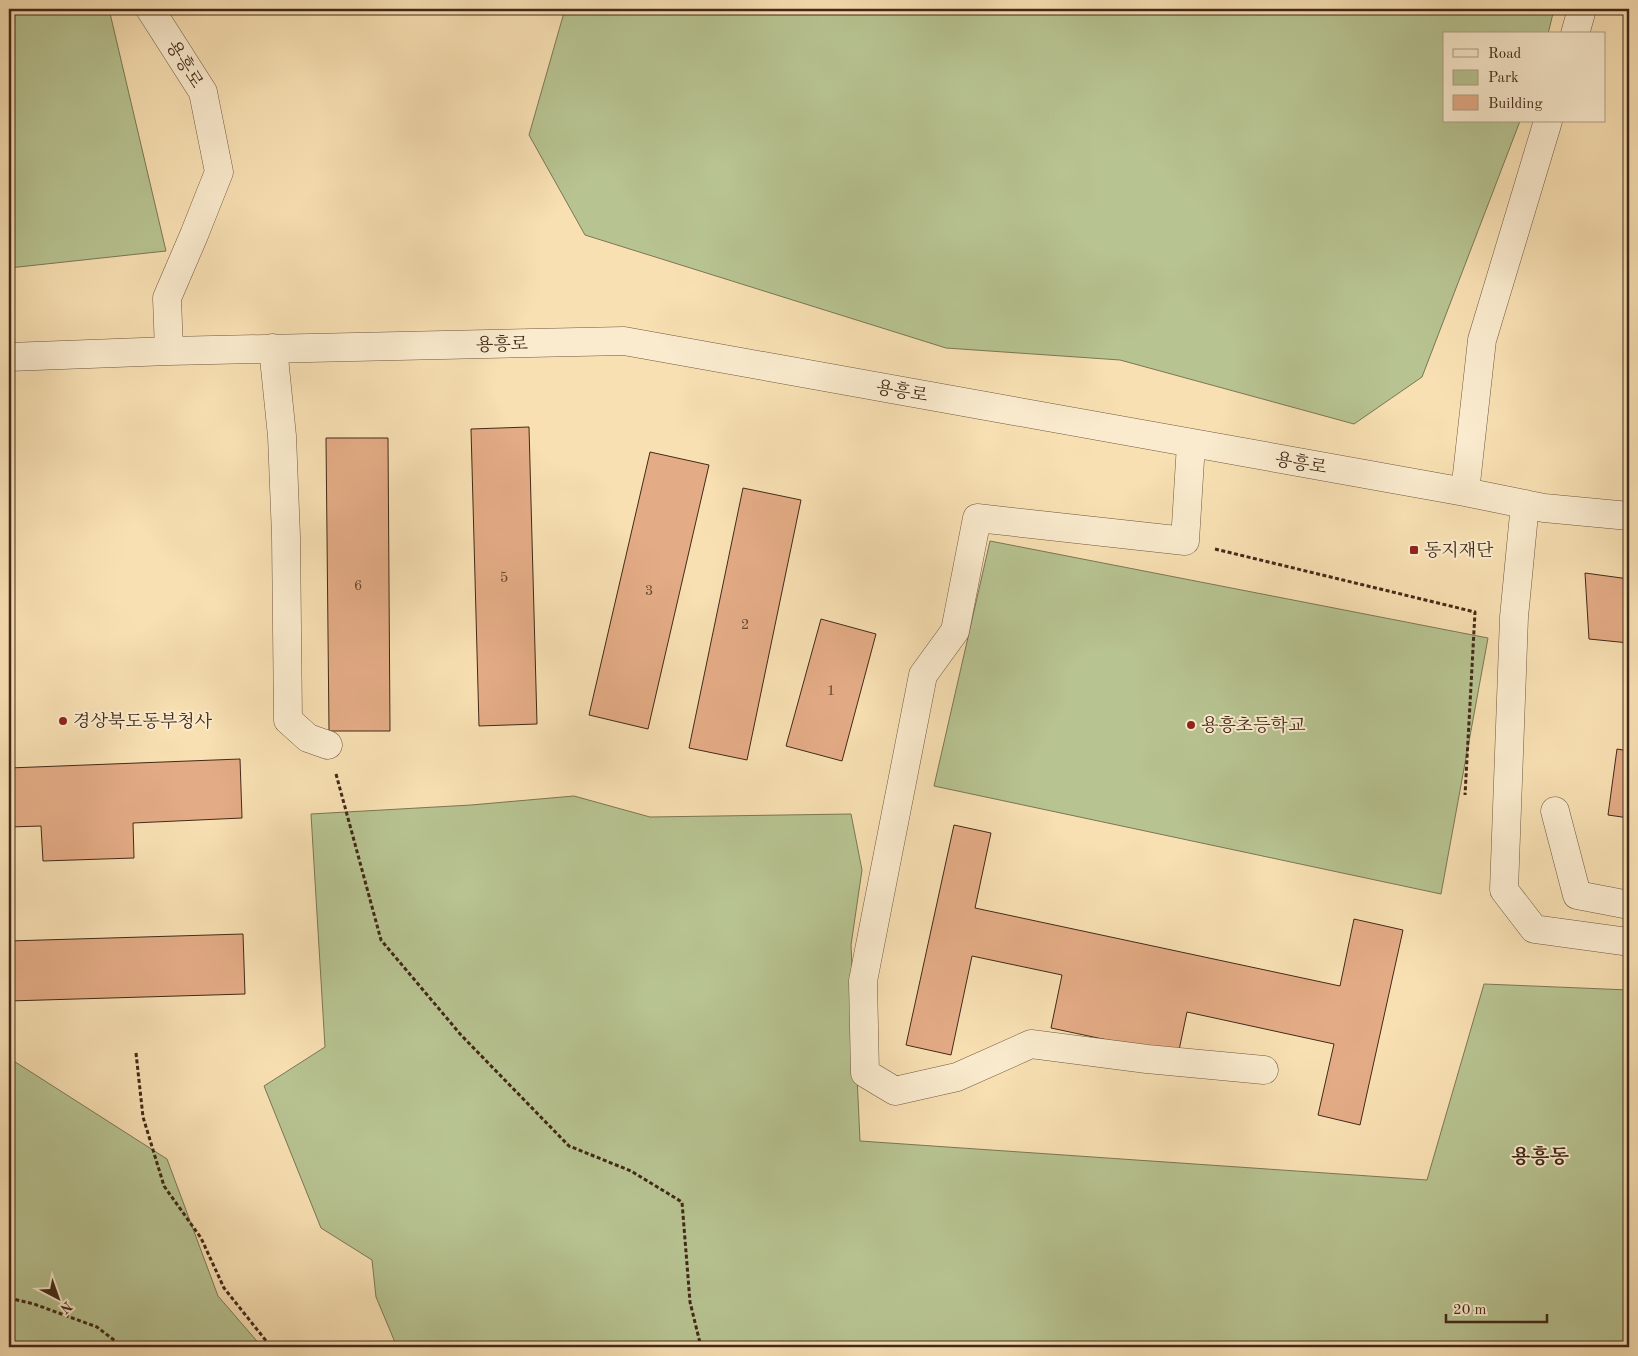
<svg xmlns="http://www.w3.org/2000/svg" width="1638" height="1356" viewBox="0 0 1638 1356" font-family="'Old Standard TT','Noto Serif KR',serif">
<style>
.green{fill:#b7c391;stroke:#7c7654}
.building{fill:#e4ac86;stroke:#422918}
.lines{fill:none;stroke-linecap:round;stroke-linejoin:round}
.minor-casing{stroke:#70573f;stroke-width:29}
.path{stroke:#422918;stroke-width:3;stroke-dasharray:4 2.5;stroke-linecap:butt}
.minor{stroke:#faebce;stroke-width:28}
.poi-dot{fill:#8f2418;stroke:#faebce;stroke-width:2}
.labels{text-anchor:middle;stroke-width:4;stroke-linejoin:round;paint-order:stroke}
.number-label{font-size:15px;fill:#6a4a34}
.street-label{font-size:18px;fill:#422918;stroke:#faebce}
.poi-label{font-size:18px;fill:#422918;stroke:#faebce;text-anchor:start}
.quarter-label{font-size:20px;font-weight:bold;fill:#422918;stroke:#faebce}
</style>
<rect width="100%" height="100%" fill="#f8e0b3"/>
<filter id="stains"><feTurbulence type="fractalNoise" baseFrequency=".004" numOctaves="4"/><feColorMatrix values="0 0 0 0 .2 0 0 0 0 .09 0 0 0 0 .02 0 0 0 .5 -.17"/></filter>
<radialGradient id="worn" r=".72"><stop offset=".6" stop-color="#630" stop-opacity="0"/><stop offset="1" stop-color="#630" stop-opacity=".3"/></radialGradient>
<path class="green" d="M9,9H109L166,251L9,268Z
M565,9H1554L1548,34H1444V121H1520L1422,377L1354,424L1120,360L946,348L585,235L529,135Z
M990,541L1488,638L1441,894L934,786Z
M574,796L650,817L851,814L862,870L851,945L860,1141L1427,1180L1484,984L1629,990V1347H397L376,1297L372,1260L321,1228L264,1086L325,1047L311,814L471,805Z
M9,1058L167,1159L218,1296L262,1347H9Z"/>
<path class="building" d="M529,427L537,724L479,726L471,429Z
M326,438H388L390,731H329Z
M650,452L709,465L648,729L589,715Z
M743,488L801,500L747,760L689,748Z
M1585,573L1629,579V643L1589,639Z
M821,619L876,634L842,761L786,746Z
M1617,749L1629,751V818L1608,815Z
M240,759L242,818L133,823L134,858L43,861L41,826L9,827V768Z
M954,825L991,833L975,908L1340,986L1354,919L1403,930L1360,1125L1318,1115L1334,1044L1187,1012L1178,1055L1051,1028L1062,975L972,956L951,1055L906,1045Z
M243,934L245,994L9,1001V941Z"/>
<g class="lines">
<defs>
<path id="minor" d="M150,9L203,92L219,172L194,235L167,298L169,351
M1575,34L1582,9
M273,348L282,436L286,536L288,720L308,738L328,745
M9,357L169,351L624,341L1465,492L1544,508L1629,516
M1191,444L1185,541L977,518L955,631L923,675L863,981L865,1073L895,1091L957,1077L1031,1044L1147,1059L1264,1070
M1465,492L1482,340L1548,121
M1525,504L1514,617L1504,890L1534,929L1629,942
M1555,811L1577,895L1629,905"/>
</defs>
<use href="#minor" class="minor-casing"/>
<path class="path" d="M1215,549L1475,612L1465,795
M336,774L381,940L461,1035L569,1146L631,1171L682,1202L690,1302L701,1347
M136,1053L143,1117L164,1186L201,1238L224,1288L271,1347
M9,1298L34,1304L97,1327L123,1347
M1405,1347L1409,1345L1413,1347"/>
<use href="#minor" class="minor"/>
</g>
<g class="poi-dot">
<rect x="1409" y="545" width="10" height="10" rx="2.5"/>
<circle cx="63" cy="721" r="5"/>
<circle cx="1191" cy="725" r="5"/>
</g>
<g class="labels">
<g class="number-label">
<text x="504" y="582">5</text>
<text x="358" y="590">6</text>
<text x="649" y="595">3</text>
<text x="745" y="629">2</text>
<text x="831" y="695">1</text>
</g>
<g class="street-label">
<text transform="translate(185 64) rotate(58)" y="6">용흥로</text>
<text transform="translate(502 344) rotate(-1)" y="6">용흥로</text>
<text transform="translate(902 391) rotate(10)" y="6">용흥로</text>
<text transform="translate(1301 463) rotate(10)" y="6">용흥로</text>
</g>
<g class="poi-label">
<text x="1424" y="556">동지재단</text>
<text x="73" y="727">경상북도동부청사</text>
<text x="1201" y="731">용흥초등학교</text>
</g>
<g class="quarter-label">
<text x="1540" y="1163">용흥동</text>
</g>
</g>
<rect width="1638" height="1356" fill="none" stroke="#f8e0b3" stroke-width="30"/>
<rect x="10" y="10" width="1618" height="1336" fill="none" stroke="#422918" stroke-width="2.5"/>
<rect x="15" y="15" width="1608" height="1326" fill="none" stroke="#422918"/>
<rect x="1443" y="32" width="162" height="90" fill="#faebce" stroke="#b09d85"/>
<rect x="1453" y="49" width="25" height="8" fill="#faebce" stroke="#b09d85"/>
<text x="1488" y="58" font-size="15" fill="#422918">Road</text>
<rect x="1453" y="70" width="25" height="15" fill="#b7c391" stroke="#b09d85"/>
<text x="1488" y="82" font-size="15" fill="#422918">Park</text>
<rect x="1453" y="95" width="25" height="15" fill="#e4ac86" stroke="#b09d85"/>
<text x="1488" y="108" font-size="15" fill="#422918">Building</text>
<g transform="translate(58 1298) rotate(139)" stroke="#faebce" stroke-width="4" paint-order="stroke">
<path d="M0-4L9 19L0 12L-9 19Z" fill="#422918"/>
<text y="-8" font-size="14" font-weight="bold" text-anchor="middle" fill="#422918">N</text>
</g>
<path d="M1446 1314v8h101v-8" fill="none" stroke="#422918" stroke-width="2.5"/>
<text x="1453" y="1314" font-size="15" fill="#422918" stroke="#faebce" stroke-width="4" paint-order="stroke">20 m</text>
<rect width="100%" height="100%" filter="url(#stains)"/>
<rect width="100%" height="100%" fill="url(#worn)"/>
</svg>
